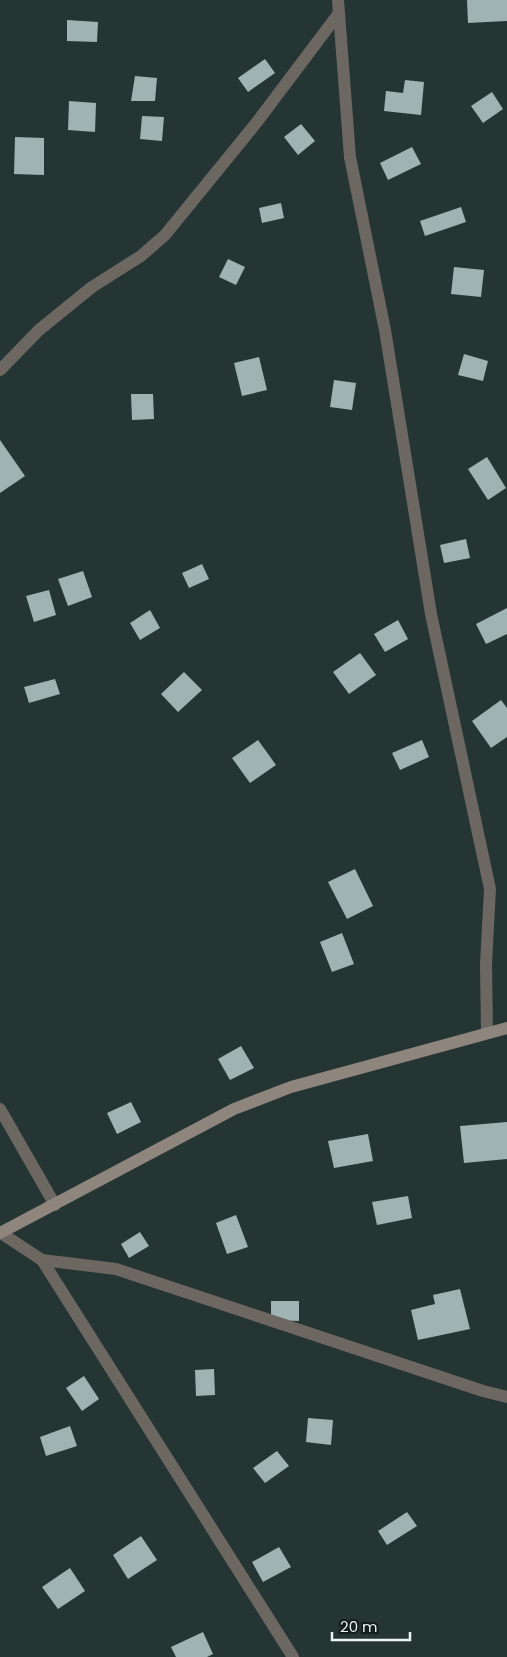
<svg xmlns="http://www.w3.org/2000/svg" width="507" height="1657" viewBox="0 0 507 1657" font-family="Poppins,sans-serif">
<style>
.building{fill:#9fb4b2}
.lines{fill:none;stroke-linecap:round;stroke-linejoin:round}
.street{stroke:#6d6762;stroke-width:12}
.secondary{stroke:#8e857d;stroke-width:12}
</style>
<rect width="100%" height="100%" fill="#243534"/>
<path class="building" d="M467,0H507V21L468,23Z
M67,20L98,22L97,42L67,41Z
M265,59L275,73L248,92L238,78Z
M135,76L157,78L155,101H131Z
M405,80L424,82L421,115L384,111L386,91L403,93Z
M492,92L503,109L483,123L471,106Z
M69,101L96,103L95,132L68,130Z
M142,116L164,117L162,141L140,139Z
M301,124L315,141L298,155L284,137Z
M15,137L44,138V175L14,174Z
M412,147L421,164L388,180L380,163Z
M281,203L284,218L262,223L259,208Z
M461,207L466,222L425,236L420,221Z
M228,259L245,267L236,285L219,277Z
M454,267L484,270L481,297L451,294Z
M464,354L488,361L483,381L458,375Z
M259,357L267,390L242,396L234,363Z
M334,380L356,383L352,410L330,407Z
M131,394H153L154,419L132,420Z
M0,440L25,476L0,493Z
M487,457L506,488L488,500L468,469Z
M466,539L470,558L444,563L440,545Z
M202,564L209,579L189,588L182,573Z
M83,571L92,597L68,606L58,579Z
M49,590L56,615L34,622L26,596Z
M507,608V634L486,644L476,624Z
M150,610L160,628L140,640L130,623Z
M398,620L408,639L385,652L374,634Z
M360,653L376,675L349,694L333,672Z
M184,672L202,690L178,712L161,694Z
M55,679L60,694L29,703L24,687Z
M501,700L507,708V737L491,748L472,721Z
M258,740L276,765L250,783L232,758Z
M422,740L429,757L400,770L392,753Z
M355,869L373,906L347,919L328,882Z
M342,933L354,964L332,972L320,942Z
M241,1046L254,1068L230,1080L218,1059Z
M131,1102L141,1122L117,1134L107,1113Z
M507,1122V1159L464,1163L460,1126Z
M368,1134L373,1161L334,1168L328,1141Z
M408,1196L412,1218L377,1225L372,1202Z
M236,1215L248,1247L227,1254L216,1223Z
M140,1232L149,1246L129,1258L121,1244Z
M460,1289L470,1329L418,1340L411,1310L435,1304L433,1295Z
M271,1301H299V1321L271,1320Z
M214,1369L215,1395L196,1396L195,1370Z
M84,1376L99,1399L82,1411L66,1388Z
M308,1418L333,1420L331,1445L306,1442Z
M70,1426L77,1446L46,1456L40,1437Z
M277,1451L289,1466L265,1483L253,1468Z
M407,1512L417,1526L387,1545L378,1531Z
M141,1536L157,1560L128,1579L113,1555Z
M279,1547L291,1567L263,1582L252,1562Z
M70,1568L85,1591L58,1609L42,1587Z
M203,1632L213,1654L207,1657H176L171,1647Z"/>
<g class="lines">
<path class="street" d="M338,0L350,157L385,330L431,614L490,889L486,964L487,1032
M0,370L39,330L92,287L141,256L165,235L257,122L339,13
M0,1109L55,1205
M1,1233L42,1260L293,1657
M42,1260L116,1269L483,1391L507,1397"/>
<path class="secondary" d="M0,1233L234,1109L291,1087L507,1028"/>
</g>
<path d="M332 1632v8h78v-8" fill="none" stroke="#ebf5f5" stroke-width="2.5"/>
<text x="340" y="1632" font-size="15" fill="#ebf5f5" stroke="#131b1b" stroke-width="4" paint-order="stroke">20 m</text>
</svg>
